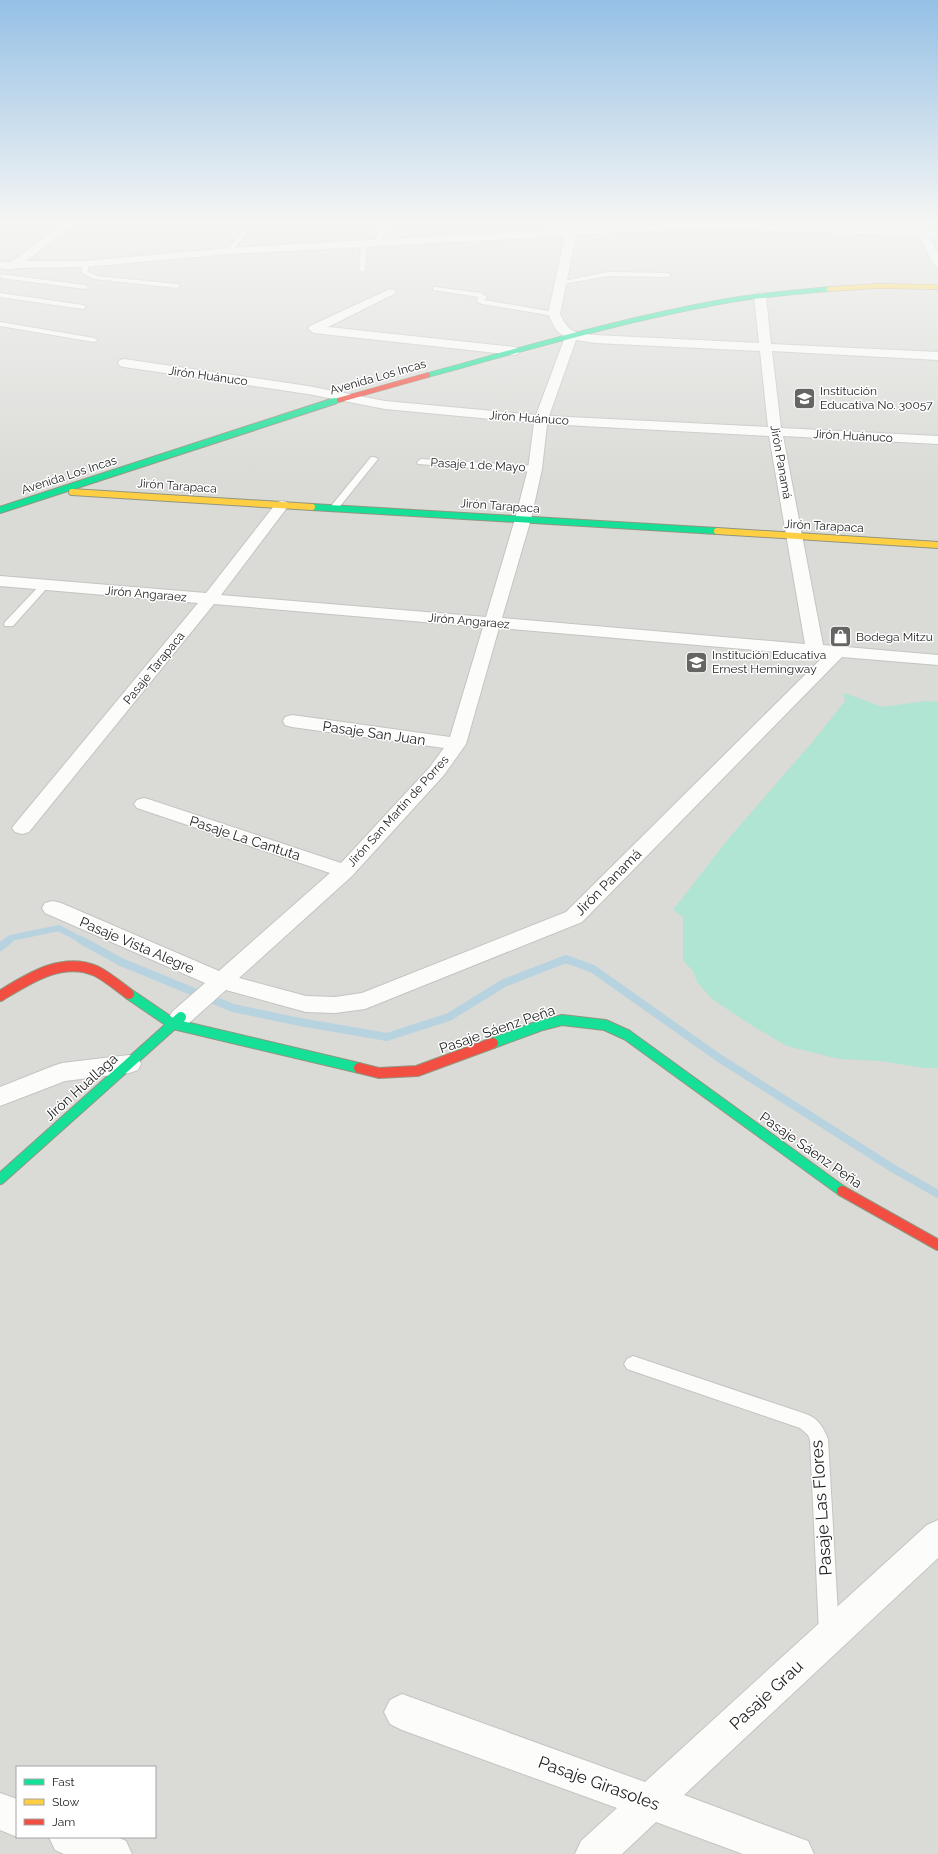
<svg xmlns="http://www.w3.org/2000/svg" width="938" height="1854" viewBox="0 0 938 1854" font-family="Raleway,sans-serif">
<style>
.residential{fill:#dadad7;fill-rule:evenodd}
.pitch{fill:#b0e4d3}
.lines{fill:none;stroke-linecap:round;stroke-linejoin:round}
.stream-far1{stroke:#b8d3e0;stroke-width:6}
.stream{stroke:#b8d3e0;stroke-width:8}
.lane-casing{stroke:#c4c4c2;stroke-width:2}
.street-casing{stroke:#c4c4c2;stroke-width:2}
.fast-far2-casing{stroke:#91967e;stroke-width:5.5}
.fast-far1-casing{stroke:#91967e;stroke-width:8}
.fast-casing{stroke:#91967e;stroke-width:12}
.slow-far1-casing{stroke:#91967e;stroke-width:5.5}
.slow-casing{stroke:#91967e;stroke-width:8}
.jam-far1-casing{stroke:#91967e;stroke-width:5.5}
.jam-casing{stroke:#91967e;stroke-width:12}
.lane{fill:#fcfcfb;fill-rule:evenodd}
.street{fill:#fcfcfb;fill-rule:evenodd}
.fast-far2{stroke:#16e098;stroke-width:4.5}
.fast-far1{stroke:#16e098;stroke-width:6}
.fast{stroke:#16e098;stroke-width:10}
.slow-far1{stroke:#ffcf43;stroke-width:4.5}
.slow{stroke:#ffcf43;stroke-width:6}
.jam-far1{stroke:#f24e42;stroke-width:4.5}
.jam{stroke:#f24e42;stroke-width:10}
.labels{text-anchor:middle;stroke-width:3;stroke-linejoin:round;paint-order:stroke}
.far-street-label{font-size:12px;fill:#1d1d1d;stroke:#fff}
.far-poi-label{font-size:12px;fill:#1d1d1d;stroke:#fff;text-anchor:start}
.street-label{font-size:14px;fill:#1d1d1d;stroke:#fff}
.near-street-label{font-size:17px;fill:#1d1d1d;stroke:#fff}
</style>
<rect width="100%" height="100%" fill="#ebebe6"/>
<path class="residential" d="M0,222H938V1854H0ZM17,1767H155V1837H17Z"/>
<path class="pitch" d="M844,693L883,707L926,701L938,702V1068H924L881,1061L839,1059L787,1046L756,1028L712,999L697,982L693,971L683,960V917L673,910L729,838L814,740L845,701Z"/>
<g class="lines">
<path class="stream-far1" d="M7,941L11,938L59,928L83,941"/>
<path class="stream" d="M81,940L121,962L233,1008L300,1022L387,1037L449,1017L504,983L566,959L593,969L719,1058L894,1169L938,1194
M0,947L9,940"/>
<defs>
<path id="lane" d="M385,222H391L379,243H375L374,242Z
M245,229L250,230L231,252H227V250Z
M364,241L367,243L365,270L362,272L359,270L361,243Z
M85,262L88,264V272L97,276L177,284L180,286L177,288L94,279L82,273V264Z
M608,272L668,273L671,275L668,277L608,276L562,284L559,282Z
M0,274L85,285L88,287L85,289L1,278Z
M435,287L481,293L487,297L484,300L554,312L557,314L554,316L482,304L476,301L479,297L433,290V288Z
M0,293L83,305L86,307L83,309L0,297Z
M0,322L94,338L98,340L94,342L0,326Z
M371,457H374L378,459L337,510H331V506Z
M421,459L535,466L539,469L535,472L418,464L417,462Z
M44,583L47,584L49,586L47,588L13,626H5L4,624L5,622L41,584Z
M633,1356L806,1414C819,1419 823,1427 828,1439L839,1632L836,1639L829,1642L822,1639L819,1632L810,1440L808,1435L800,1428L627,1369L624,1364L627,1359Z"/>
<path id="street" d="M66,222H78L26,261H85L229,248L566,229V222H576V229L664,224H747L917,230L913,222H923L927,231H938V237H930L938,253V267L933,264L920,236L747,230H664L576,235L560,314C569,333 575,333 595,335L759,343L754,296L760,293L766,296L771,344L938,352V360L772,351L781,428L938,436V444L783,436L823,645L938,655V665L842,657L582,922L365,1009L335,1013L306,1012L226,990L189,1023L181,1025L173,1023L169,1017L173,1011L205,983L45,913L42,908L45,903L53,901L61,903L219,971L330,873L137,808L134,804L137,800L144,798L151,800L341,863L430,767L444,748L292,727L285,725L283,721L285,717L292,715L450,737L483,627L214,604L29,832L22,834L15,832L12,828L15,824L198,603L0,586V576L206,593L277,502L282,501L287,502L289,505L221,595L486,617L515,519L528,469L534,423L385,409L308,394L124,367L120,366L118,363L120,360L124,359L308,386L385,401L536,415L565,337L556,330L548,314L565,236L229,254L85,267L17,268L11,270L0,268V262H11ZM576,340L595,343L760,351L768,427L549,416ZM547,424L769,436L805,644L502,618L531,519L542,469ZM499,628L824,656L566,912L362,993L335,997L306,996L239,978L352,876L444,775L466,744Z
M390,289L394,290L396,292L394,294L328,327L514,347L518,348L520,351L518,354L514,355L314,333L308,329L310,326Z
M129,1055L138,1058L141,1064L138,1070L129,1073L65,1081L0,1106V1087L53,1066L62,1063Z
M938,1520V1558L684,1795L808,1841L814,1854H743L656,1822L622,1854H575L581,1841L617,1808L402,1730L390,1724L384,1712L390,1700L402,1694L645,1782L927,1525Z
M0,1793L17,1799V1837L0,1830Z
M49,1837H117L126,1841L132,1854H64L55,1850Z"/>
<path id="fast-far2" d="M428,375C527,348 625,319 726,301C760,295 795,292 829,289
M331,402L339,400"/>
<path id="fast-far1" d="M312,507L717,531
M0,510L334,401"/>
<path id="fast" d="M129,994L173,1024L359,1068
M493,1043L539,1026L562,1020L605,1025L627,1035L842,1191
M0,1179L181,1017"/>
<path id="slow-far1" d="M829,289L878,286L938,287"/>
<path id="slow" d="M72,492L312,507
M717,531L938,545"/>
<path id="jam-far1" d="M339,400L428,375"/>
<path id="jam" d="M0,996C28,979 62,956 96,971C108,977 118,986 129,994
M359,1068L379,1073L417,1071L493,1043
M842,1191L938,1245"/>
</defs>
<use href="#lane" class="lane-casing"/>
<use href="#street" class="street-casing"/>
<use href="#fast-far2" class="fast-far2-casing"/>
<use href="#fast-far1" class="fast-far1-casing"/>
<use href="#fast" class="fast-casing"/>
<use href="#slow-far1" class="slow-far1-casing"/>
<use href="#slow" class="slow-casing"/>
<use href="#jam-far1" class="jam-far1-casing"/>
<use href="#jam" class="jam-casing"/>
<use href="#lane" class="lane"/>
<use href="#street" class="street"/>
<use href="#fast-far2" class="fast-far2"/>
<use href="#fast-far1" class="fast-far1"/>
<use href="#fast" class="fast"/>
<use href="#slow-far1" class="slow-far1"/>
<use href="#slow" class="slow"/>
<use href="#jam-far1" class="jam-far1"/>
<use href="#jam" class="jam"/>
</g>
<linearGradient id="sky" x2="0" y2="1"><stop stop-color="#95c0e5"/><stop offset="0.46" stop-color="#f6f6f4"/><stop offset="1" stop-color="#f6f6f4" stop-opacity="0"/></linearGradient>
<rect width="938" height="482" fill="url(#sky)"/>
<defs>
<symbol id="school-square" viewBox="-11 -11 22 22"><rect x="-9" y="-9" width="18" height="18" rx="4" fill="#656563" stroke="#fff"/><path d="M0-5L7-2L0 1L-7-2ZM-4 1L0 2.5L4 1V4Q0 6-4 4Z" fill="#fff"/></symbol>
<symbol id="shop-square" viewBox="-11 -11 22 22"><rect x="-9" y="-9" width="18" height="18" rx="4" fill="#656563" stroke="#fff"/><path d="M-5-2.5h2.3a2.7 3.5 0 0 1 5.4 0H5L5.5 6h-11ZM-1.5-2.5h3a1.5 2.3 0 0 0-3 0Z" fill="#fff"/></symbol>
</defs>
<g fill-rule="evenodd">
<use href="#school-square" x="792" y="386" width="25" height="25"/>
<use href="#shop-square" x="828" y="624" width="25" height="25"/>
<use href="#school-square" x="684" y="650" width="25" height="25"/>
</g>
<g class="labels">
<g class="far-street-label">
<text transform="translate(208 376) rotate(8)" y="4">Jirón Huánuco</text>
<text transform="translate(378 377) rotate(-16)" y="4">Avenida Los Incas</text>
<text transform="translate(529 418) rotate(4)" y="4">Jirón Huánuco</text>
<text transform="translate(853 436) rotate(3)" y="4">Jirón Huánuco</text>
<text transform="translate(781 462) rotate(80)" y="4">Jirón Panamá</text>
<text transform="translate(478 465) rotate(3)" y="4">Pasaje 1 de Mayo</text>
<text transform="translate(69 475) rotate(-18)" y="4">Avenida Los Incas</text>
<text transform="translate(177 486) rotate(4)" y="4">Jirón Tarapaca</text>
<text transform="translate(500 506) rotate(4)" y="4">Jirón Tarapaca</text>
<text transform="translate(824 526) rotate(3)" y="4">Jirón Tarapaca</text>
<text transform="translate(146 594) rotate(5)" y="4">Jirón Angaraez</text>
<text transform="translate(469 621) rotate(5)" y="4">Jirón Angaraez</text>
<text transform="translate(154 668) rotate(-51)" y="4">Pasaje Tarapaca</text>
<text transform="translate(398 811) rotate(-48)" y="4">Jirón San Martín de Porres</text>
</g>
<g class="far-poi-label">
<text x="820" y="395">Institución<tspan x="820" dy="14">Educativa No. 30057</tspan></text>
<text x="856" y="641">Bodega Mitzu</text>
<text x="712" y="659">Institución Educativa<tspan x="712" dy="14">Ernest Hemingway</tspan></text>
</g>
<g class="street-label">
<text transform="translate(374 733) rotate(8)" y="5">Pasaje San Juan</text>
<text transform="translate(245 838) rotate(18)" y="5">Pasaje La Cantuta</text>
<text transform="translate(608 882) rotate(-45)" y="5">Jirón Panamá</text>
<text transform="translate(137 945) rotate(23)" y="5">Pasaje Vista Alegre</text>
<text transform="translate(497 1029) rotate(-19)" y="5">Pasaje Sáenz Peña</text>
<text transform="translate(81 1087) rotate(-42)" y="5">Jirón Huallaga</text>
<text transform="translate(811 1150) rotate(35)" y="5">Pasaje Sáenz Peña</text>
</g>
<g class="near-street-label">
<text transform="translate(821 1508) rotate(-94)" y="6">Pasaje Las Flores</text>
<text transform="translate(766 1695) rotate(-43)" y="6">Pasaje Grau</text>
<text transform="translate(599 1783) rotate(20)" y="6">Pasaje Girasoles</text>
</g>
</g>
<rect x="16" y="1766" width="140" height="72" fill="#ffffff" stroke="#a5a5a5"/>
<rect x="24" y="1779" width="20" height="6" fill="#16e098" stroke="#a5a5a5"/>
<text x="52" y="1786" font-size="12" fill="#1d1d1d">Fast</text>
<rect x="24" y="1799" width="20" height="6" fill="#ffcf43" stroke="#a5a5a5"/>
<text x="52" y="1806" font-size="12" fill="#1d1d1d">Slow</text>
<rect x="24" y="1819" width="20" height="6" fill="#f24e42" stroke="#a5a5a5"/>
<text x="52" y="1826" font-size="12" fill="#1d1d1d">Jam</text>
</svg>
